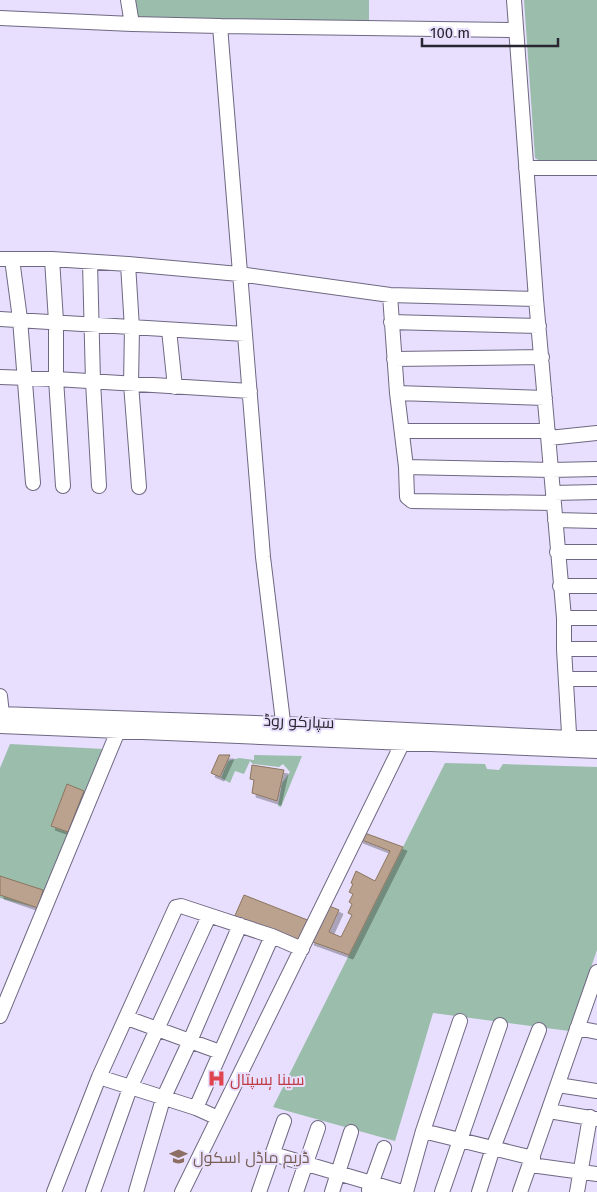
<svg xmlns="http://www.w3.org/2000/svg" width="597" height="1192" viewBox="0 0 597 1192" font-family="'Fira Sans',Cairo,sans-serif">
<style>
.green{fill:#9abeab}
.building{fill:#bba28e;stroke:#8b7460;filter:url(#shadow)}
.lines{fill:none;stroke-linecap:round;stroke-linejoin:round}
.minor-casing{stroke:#6f6882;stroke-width:16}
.minor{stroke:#fff;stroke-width:14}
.labels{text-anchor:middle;stroke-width:4;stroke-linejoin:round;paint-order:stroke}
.street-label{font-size:16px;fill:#292631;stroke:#e7dffd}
.health-label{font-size:16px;fill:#be3a42;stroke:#e7dffd;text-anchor:start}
.education-label{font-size:16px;fill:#785e54;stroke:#e7dffd;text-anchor:start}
</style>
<defs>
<filter id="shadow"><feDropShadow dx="4" dy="4" stdDeviation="0" flood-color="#0004"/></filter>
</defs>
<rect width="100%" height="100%" fill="#e7dffd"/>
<path class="green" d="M132,0H369V23L230,19H222V22L139,18L133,10Z
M524,0H597V160L540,161L535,158Z
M10,744L104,749L41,909L0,898V768Z
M254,755L302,756L281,807L278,806L282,783L290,772L283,764L279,767L253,764L250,761L244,774L235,771L230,783L221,778L228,761L239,758L254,760Z
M445,763L485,764L487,769L499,770L503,764L597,767V950L569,1031L433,1013L395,1141L273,1107Z"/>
<path class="building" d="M219,755H230L220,777L211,773Z
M252,765L284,770L277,801L252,793L254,780L250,779Z
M67,784L84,791L68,832L51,826Z
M362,832L403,847L349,955L310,941L327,905L339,910L329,932L341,937L352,915L348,913L352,904L349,902L353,894L349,892L353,884L351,883L356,871L375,881L390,851L359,839Z
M0,876L43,890L38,908L0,895Z
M244,895L310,921L299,944L233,920Z"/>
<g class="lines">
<defs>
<path id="minor" d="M128,0L132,24
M514,0L536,299L564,618V649L570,750
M0,18L132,24L220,26L263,557L285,738
M220,26L516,30
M526,168H597
M0,259H52L128,264L239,274L390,295L536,299
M12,259L20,319L33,483
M52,259L56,321V379L63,486
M90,262L93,382L99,486
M128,264L132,328L131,384L139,487
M390,295L397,393L406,467L407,497L412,501L554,503
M0,319L245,334
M391,322L539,326
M169,330L175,387
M394,359L542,357
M0,377L56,379L250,391
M397,393L545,398
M402,431H548
M549,438L597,433
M406,467L551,470L597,469
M553,493L597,492
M555,520L597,521
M557,552H597
M560,586H597
M564,618H597
M564,649H597
M566,679H597
M0,696L2,714
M0,714L284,724L570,738H597
M0,726L597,751
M0,1016L118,731
M127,1018L220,1052
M577,1028L597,1032
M99,1077L196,1108L218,1118
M558,1085L597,1091
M196,1108L272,936
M549,1111L597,1119
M423,1131L533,1158
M273,1154L402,1192
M531,1165L597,1174
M369,1190L384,1148
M54,1192L99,1077L176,907L181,906L272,936L302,949
M93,1192L130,1088L209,916
M136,1192L163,1099L190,1041L240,925
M182,1192L403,742
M259,1192L284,1121
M296,1192L318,1128
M332,1192L351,1132
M406,1192L423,1131L460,1021
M442,1192L500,1025
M479,1192L493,1148L539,1030
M520,1192L597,972
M577,1192L590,1117"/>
</defs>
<use href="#minor" class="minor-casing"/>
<use href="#minor" class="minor"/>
</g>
<defs>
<symbol id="hospital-bare" viewBox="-9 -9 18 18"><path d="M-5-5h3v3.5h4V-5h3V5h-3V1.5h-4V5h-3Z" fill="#e0444e" stroke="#e7dffd" stroke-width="2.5" paint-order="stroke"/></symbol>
<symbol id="school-bare" viewBox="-9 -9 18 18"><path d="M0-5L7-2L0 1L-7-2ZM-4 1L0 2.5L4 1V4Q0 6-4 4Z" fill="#8d6e63" stroke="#e7dffd" stroke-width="2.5" paint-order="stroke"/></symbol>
</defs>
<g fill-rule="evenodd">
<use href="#hospital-bare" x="204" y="1066" width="25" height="25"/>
<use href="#school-bare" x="166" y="1144" width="25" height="25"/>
</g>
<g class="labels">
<g class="street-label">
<text transform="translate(299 721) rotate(2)" y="6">سپارکو روڈ</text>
</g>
<g class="health-label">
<text x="230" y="1085">سینا ہسپتال</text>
</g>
<g class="education-label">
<text x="193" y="1163">ڈریم ماڈل اسکول</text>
</g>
</g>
<path d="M422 38v8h136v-8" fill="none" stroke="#292631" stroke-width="2.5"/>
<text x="430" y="38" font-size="15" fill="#292631" stroke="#e7dffd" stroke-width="4" paint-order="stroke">100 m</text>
</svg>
